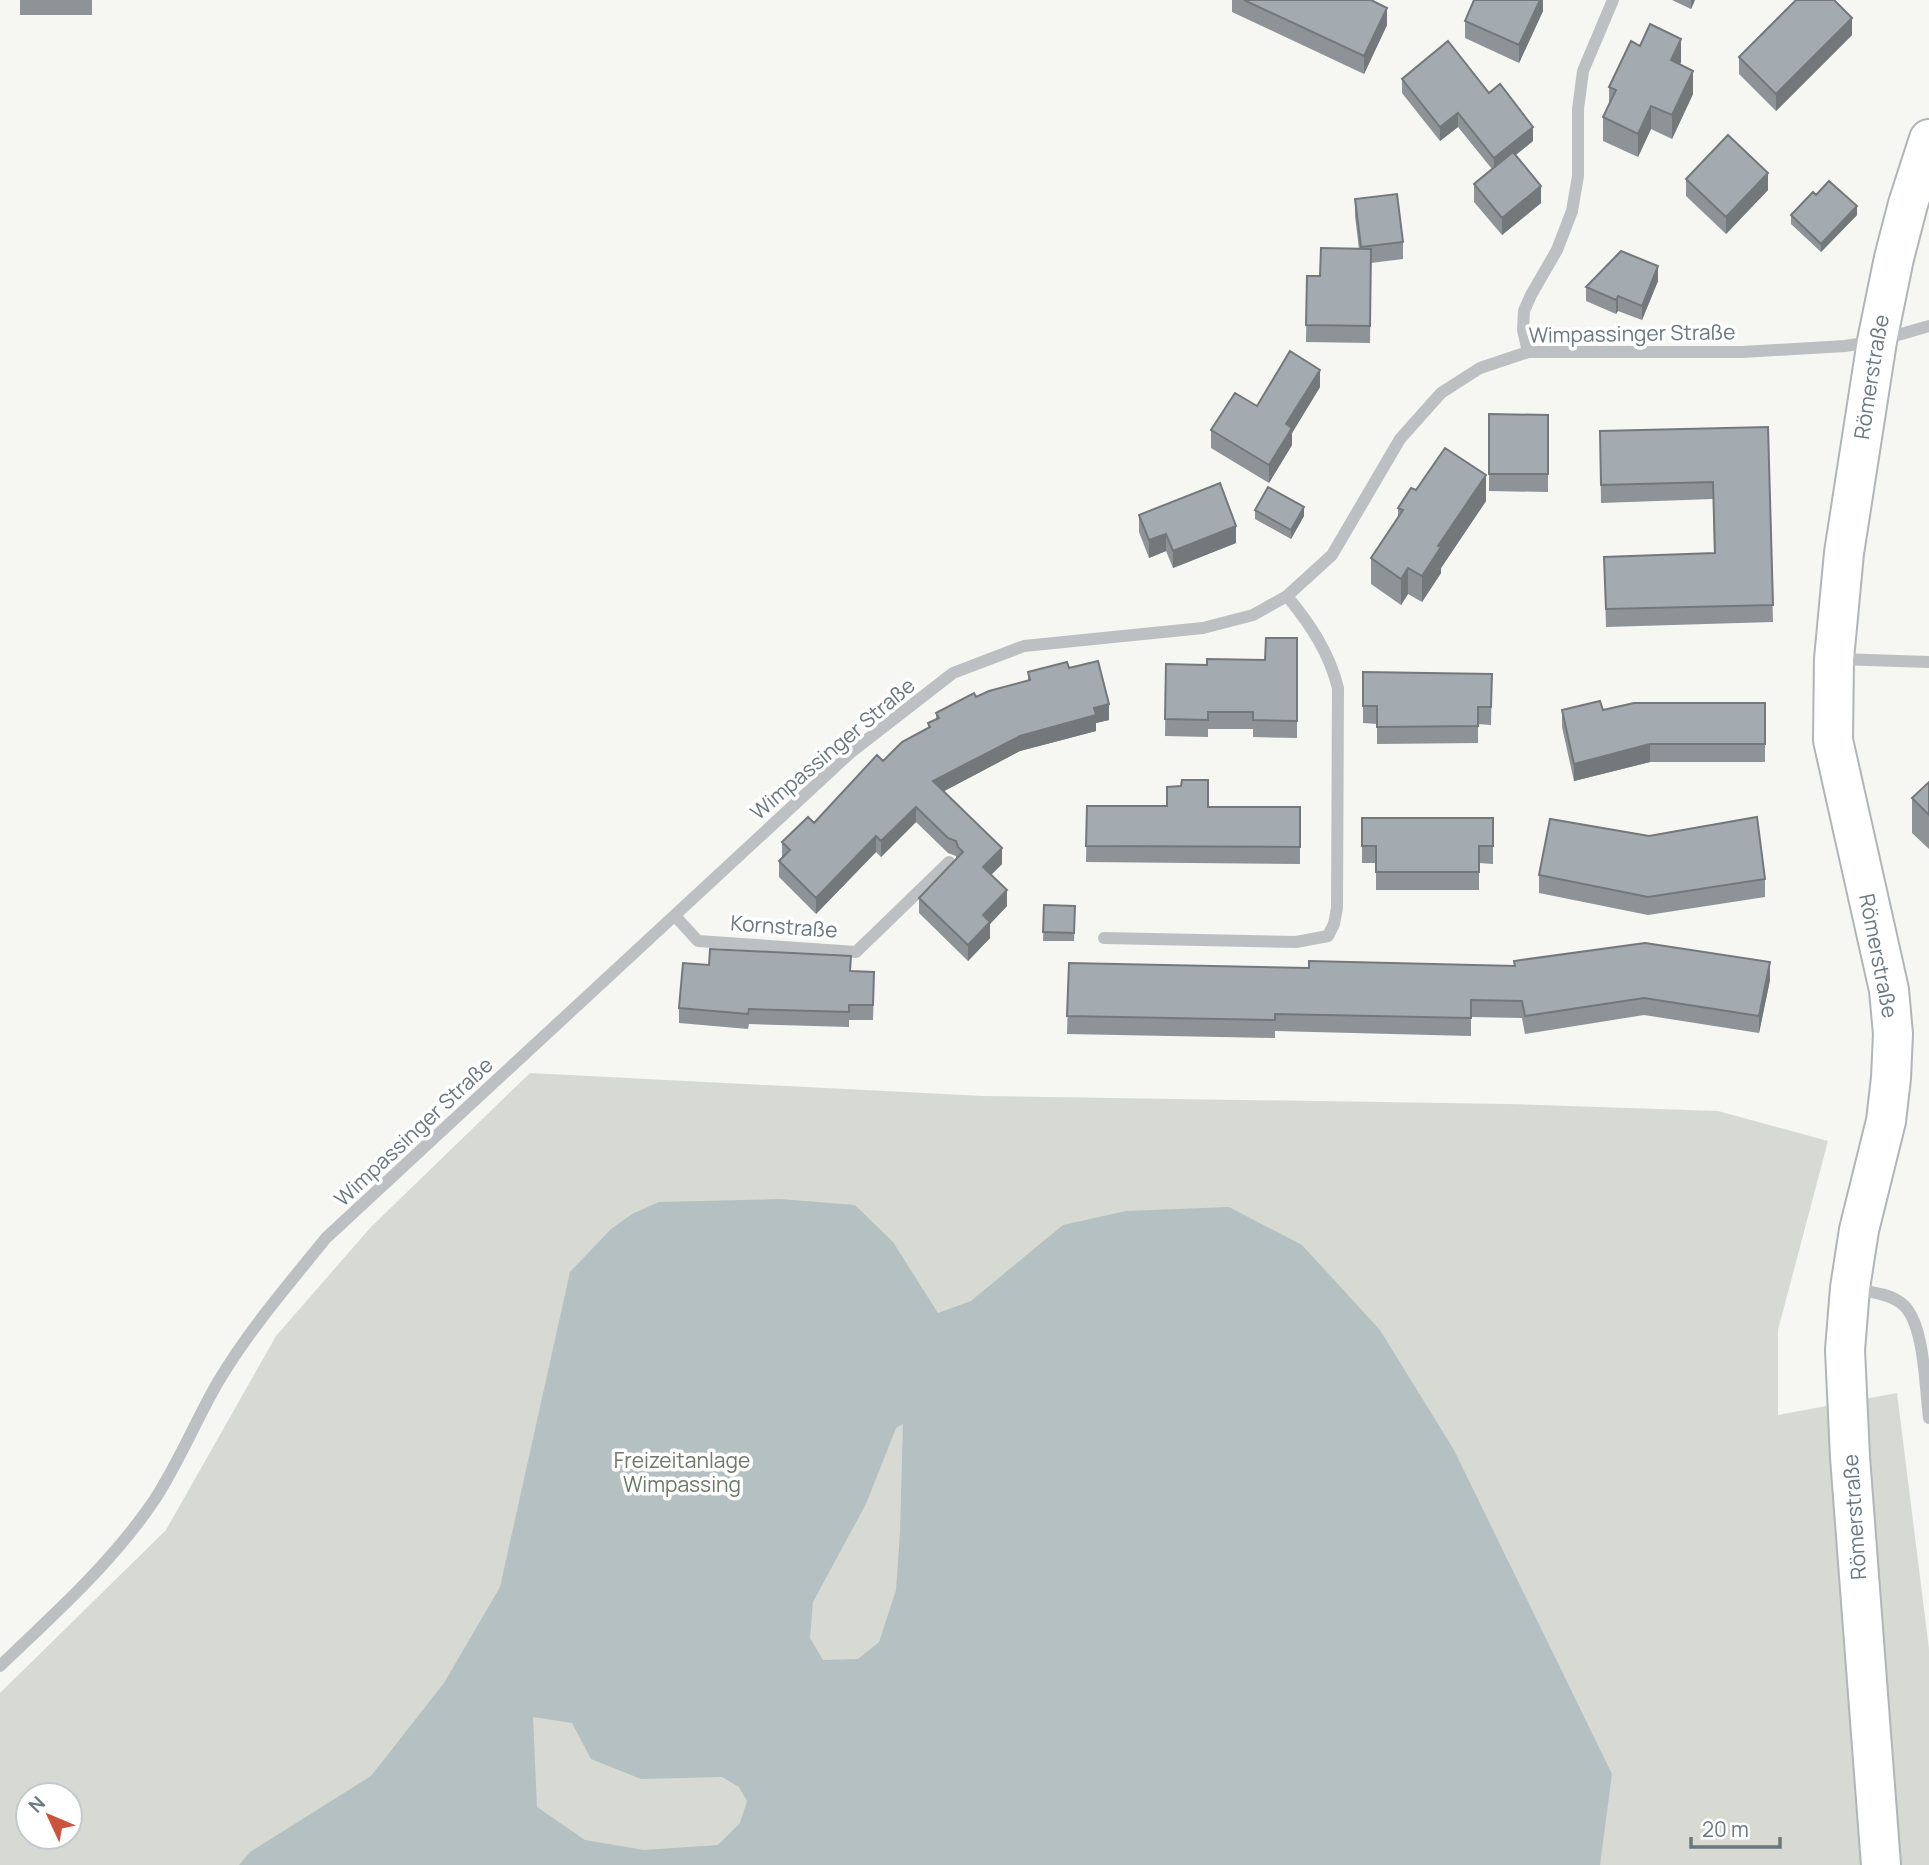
<svg xmlns="http://www.w3.org/2000/svg" width="1929" height="1865" viewBox="0 0 1929 1865" font-family="Manrope,sans-serif">
<style>
.green{fill:#d6dad3;fill-rule:evenodd}
.water{fill:#b5c0c3;fill-rule:evenodd}
.lines{fill:none;stroke-linecap:round;stroke-linejoin:round}
.major-casing{stroke:#b0b5b7;stroke-width:42}
.minor{stroke:#bcc0c3;stroke-width:12}
.major{stroke:#fff;stroke-width:38}
.wall{fill:#8d9397}
.shaded-wall{fill:#73787b}
.building{fill:#a4abb0;stroke:#73787b;stroke-width:2}
.labels{text-anchor:middle;stroke-width:7;stroke-linejoin:round;paint-order:stroke}
.street-label{font-size:21px;fill:#697881;stroke:#fff}
.park-label{font-size:21px;fill:#6c7967;stroke:#fff}
</style>
<rect width="100%" height="100%" fill="#f6f6f3"/>
<path class="green" d="M530,1073L983,1096L1508,1104L1718,1111L1828,1141L1778,1330V1415L1897,1393L1929,1649V1865H0V1693L166,1530L276,1336L371,1227ZM28,1795H70V1837H28Z"/>
<path class="water" d="M780,1199L855,1205L893,1242L938,1313L971,1301L1063,1225L1126,1211L1229,1207L1302,1245L1380,1330L1454,1450L1612,1774L1600,1865H239L250,1852L371,1776L444,1683L500,1587L570,1272L611,1229L632,1214L659,1202ZM903,1424L900,1532L896,1590L879,1642L858,1659L823,1660L810,1638L813,1602L866,1504L896,1428ZM533,1717L572,1723L591,1759L641,1779L722,1777L739,1787L747,1801L740,1823L718,1845L644,1850L585,1840L537,1807Z"/>
<g class="lines">
<defs>
<g id="major">
<path id="s1" d="M1881,1865L1850,1457L1845,1350L1850,1288L1859,1230L1886,1121L1891,1078L1893,1034L1889,990L1833,740L1834,659L1844,553L1877,341L1894,258L1908,204L1929,139"/>
</g>
</defs>
<use href="#major" class="major-casing"/>
<path class="minor" d="M1528,352L1523,330L1524,311L1531,295L1557,250L1572,211L1578,176V109L1583,71L1613,0
M1838,659L1929,662
M675,916L698,941L856,952L949,862
M1104,938L1296,942L1328,936L1334,924L1337,908L1338,688C1329,652 1310,624 1287,596
M1853,1289C1869,1292 1888,1293 1901,1303C1925,1320 1925,1389 1929,1418
M0,1666C54,1614 113,1562 155,1499C179,1462 196,1420 218,1382C249,1330 288,1285 326,1238L850,753L953,673L1024,646L1203,628L1253,615L1287,596L1332,555L1400,439L1441,393L1480,368L1528,352H1742L1845,346L1877,341L1929,326"/>
<use href="#major" class="major"/>
</g>
<path class="wall" d="M20,0H92V15H20Z
M1232,0H1371L1387,25L1364,74L1232,12Z
M1543,0V11L1519,63L1465,38V21Z
M1672,0H1695L1691,9Z
M1852,35L1776,111L1739,74V57Z
M1640,46L1681,62L1680,64L1693,94L1672,139L1651,129L1638,157L1603,141V117L1609,105V87Z
M1402,79L1489,93L1533,141L1516,155L1541,203L1502,235L1474,202V184L1492,169L1458,127L1440,141L1402,93Z
M1686,179L1768,190L1726,234L1686,196Z
M1816,195L1857,215L1821,252L1791,224V215Z
M1355,199L1403,242V259L1371,263L1370,343L1306,342L1307,276H1320L1359,249L1355,216Z
M1658,281L1642,320L1618,311L1616,314L1586,301V287Z
M1320,387L1292,433V445L1269,483L1211,448V430L1257,406Z
M1489,414L1548,415V492L1489,491Z
M1768,427L1773,622L1606,627L1604,557L1714,553L1713,499L1601,503L1600,431Z
M1416,490L1486,501L1441,568V573L1422,602L1408,594L1401,605L1371,584V558L1398,517V508Z
M1255,510L1304,516L1291,539L1255,519Z
M1139,515L1236,543L1173,568L1166,551L1149,558L1139,532Z
M1297,638V738L1253,737V729H1208V737L1165,736L1166,664L1207,665L1265,660Z
M1069,668L1109,720L1096,723V731L1020,751L944,791L1002,864L991,875L1007,906L990,924V938L968,961L919,913V898L956,859V856L948,853L916,822L881,857L876,852L816,914L779,877V861L782,857V842L814,823L883,761L928,728V723L936,719V713L976,697L1028,681V672Z
M1363,672L1492,674L1491,725L1478,724V743L1377,744V724L1363,723Z
M1765,703V762H1650L1574,781L1562,727V710H1603Z
M1929,782V849L1912,833V798Z
M1087,806L1300,807V864L1086,862Z
M1362,818H1493V864L1479,863V890H1376V863H1362Z
M1539,875L1765,879V897L1648,915L1539,893Z
M1044,905L1075,906L1074,941H1043Z
M1514,961L1770,980L1759,1033L1644,1015L1525,1034L1522,1018L1471,1017V1036L1275,1031V1038L1067,1034L1069,963L1309,968L1514,966Z
M709,965L851,971L874,987L873,1020H849V1027L749,1024L748,1029L679,1023V1008Z"/>
<path class="shaded-wall" d="M1540,0H1543V11L1519,63V45Z
M1691,0H1695L1691,9Z
M1387,8V25L1364,74V56Z
M1852,18V35L1776,111V94Z
M1681,39V62L1671,83V60Z
M1693,71V94L1672,139V115Z
M1651,106V129L1638,157V134Z
M1458,113V127L1440,141V127Z
M1533,127V141L1494,172V158Z
M1768,173V190L1726,234V217Z
M1541,186V203L1502,235V218Z
M1857,206V215L1821,252V244Z
M1658,266V281L1642,320V306Z
M1618,296V311L1616,314V300Z
M1320,370V387L1292,433V445L1269,483V465L1286,424Z
M1486,475V501L1441,568V573L1422,602V576L1438,546Z
M1304,507V516L1291,539V530Z
M1236,526V543L1173,568V551Z
M1166,534V551L1149,558V540Z
M1408,568V594L1401,605V579Z
M1109,704V720L1096,723V731L1020,751L933,797V781L1020,736L1094,708Z
M1650,744V762L1574,781V764Z
M916,807V822L881,857V841Z
M876,836V852L816,914V898Z
M1002,848V864L983,883V867Z
M1007,890V906L990,924V938L968,961V945L983,915Z
M1770,962V980L1759,1033V1016Z"/>
<path class="building" d="M1244,0H1371L1387,8L1364,56Z
M1474,0H1540L1519,45L1465,21Z
M1796,0H1834L1852,18L1776,94L1739,57Z
M1650,24L1681,39L1671,60L1693,71L1672,115L1651,106L1638,134L1603,117L1616,90L1609,87L1631,41L1640,46Z
M1448,41L1489,93L1500,84L1533,127L1494,158L1458,113L1440,127L1402,79Z
M1728,135L1768,173L1726,217L1686,179Z
M1513,152L1541,186L1502,218L1474,184Z
M1829,181L1857,206L1821,244L1791,215L1813,192L1816,195Z
M1397,194L1403,242L1361,247L1355,199Z
M1321,248L1371,249L1370,326L1306,325L1307,276H1320Z
M1621,251L1658,266L1642,306L1618,296L1616,300L1586,287Z
M1290,351L1320,370L1286,424L1292,428L1269,465L1211,430L1235,393L1257,406Z
M1489,414L1548,415V474H1489Z
M1768,427L1773,605L1606,609L1604,557L1715,553L1713,482L1601,485L1600,431Z
M1445,448L1486,475L1438,546L1441,547L1422,576L1408,568L1401,579L1371,558L1403,510L1398,508L1411,488L1416,490Z
M1220,483L1236,526L1173,551L1166,534L1149,540L1139,515Z
M1268,487L1304,507L1291,530L1255,510Z
M1266,638H1297V721L1253,720V712H1208V720L1165,719L1166,664L1207,665V659L1265,660Z
M1098,661L1109,704L1094,708L1096,715L1020,736L933,781L1002,848L983,867L1007,890L983,915L990,922L968,945L919,898L963,852L958,847L956,841L948,838L916,807L881,841L876,836L816,898L779,861L790,850L782,842L808,817L814,823L877,755L883,761L902,742L930,727L928,723L939,718L936,713L974,693L976,697L989,691L1030,680L1028,672L1067,662L1069,668Z
M1363,672L1492,674L1491,707H1478V726L1377,727V706H1363Z
M1600,701L1603,710L1634,703H1765V744H1650L1574,764L1562,710Z
M1182,780H1208V807H1300V847L1086,846L1087,806H1167V787L1181,786Z
M1929,782V815L1912,798Z
M1757,817L1765,879L1648,897L1539,875L1550,819L1649,836Z
M1362,818H1493V846H1479V872H1376V846H1362Z
M1044,905L1075,906L1074,933L1043,932Z
M1645,943L1770,962L1759,1016L1644,998L1525,1016L1522,1001L1471,1000V1018L1275,1014V1020L1067,1016L1069,963L1309,968V961L1515,966L1514,961Z
M710,949L851,956L850,971L874,972L873,1005H849V1012L749,1009L748,1014L679,1008L683,963L709,965Z"/>
<g class="labels">
<g class="street-label">
<text transform="translate(1632 334) rotate(-1)" y="7">Wimpassinger Straße</text>
<text dy="7" stroke="none"><textPath href="#s1" startOffset="1503">Römerstraße</textPath></text>
<text transform="translate(833 749) rotate(-40)" y="7">Wimpassinger Straße</text>
<text transform="translate(784 927) rotate(4)" y="7">Kornstraße</text>
<text transform="translate(1878 956) rotate(79)" y="7">Römerstraße</text>
<text transform="translate(414 1132) rotate(-43)" y="7">Wimpassinger Straße</text>
<text transform="translate(1855 1517) rotate(-94)" y="7">Römerstraße</text>
</g>
<g class="park-label">
<text x="682" y="1468">Freizeitanlage<tspan x="682" dy="24">Wimpassing</tspan></text>
</g>
</g>
<g transform="translate(49 1816) rotate(314)"><circle r="33" fill="#ffffff" stroke="#c3c9cd" stroke-width="2"/>
<path d="M0-5L12 26L0 18L-12 26Z" fill="#cd543c"/>
<text y="-10" font-size="19" font-weight="bold" text-anchor="middle" fill="#697881">N</text>
</g>
<path d="M1691 1837v10h89v-10" fill="none" stroke="#697881" stroke-width="3.5"/>
<text x="1702" y="1837" font-size="21" fill="#697881" stroke="#ffffff" stroke-width="5" paint-order="stroke">20 m</text>
</svg>
